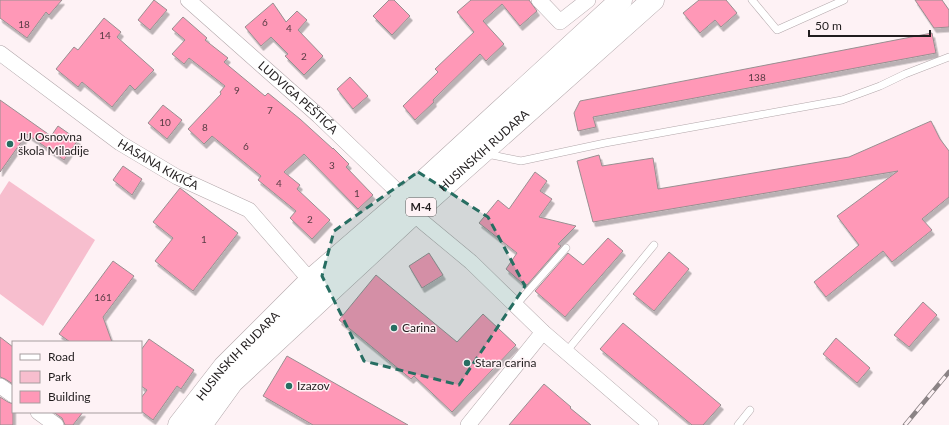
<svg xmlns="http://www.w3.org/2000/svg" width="949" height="425" viewBox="0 0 949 425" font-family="Lato,sans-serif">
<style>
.green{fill:#f7bece}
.building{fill:#ff98b7;stroke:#998f91;filter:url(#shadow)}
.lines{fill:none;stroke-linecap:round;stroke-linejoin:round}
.service-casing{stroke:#b2a7aa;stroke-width:8}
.minor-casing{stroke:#b2a7aa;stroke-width:16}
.primary-casing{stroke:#b2a7aa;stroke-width:23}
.service{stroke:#fff;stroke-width:7}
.minor{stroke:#fff;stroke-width:15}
.primary{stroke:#fff;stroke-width:22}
.rail-casing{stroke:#8b8385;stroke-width:4.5}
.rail{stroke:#fef2f5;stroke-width:3;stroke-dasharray:9;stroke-linecap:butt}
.marked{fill:#276e62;fill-opacity:0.2;stroke:#276e62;stroke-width:3;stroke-dasharray:8 5;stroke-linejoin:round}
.poi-dot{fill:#276e62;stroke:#fef2f5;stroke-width:1.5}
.labels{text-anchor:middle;stroke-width:3;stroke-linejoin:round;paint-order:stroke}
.number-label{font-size:10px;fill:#583c44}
.shield{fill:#fef2f5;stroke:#635d5e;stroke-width:1}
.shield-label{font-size:11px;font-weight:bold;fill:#211d1e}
.street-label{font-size:12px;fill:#211d1e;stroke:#fef2f5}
.poi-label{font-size:12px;fill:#211d1e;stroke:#fef2f5;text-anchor:start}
</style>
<defs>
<filter id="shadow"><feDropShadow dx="2.5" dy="4.5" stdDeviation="0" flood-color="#0004"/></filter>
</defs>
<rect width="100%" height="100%" fill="#fef2f5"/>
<path class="green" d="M9,181L95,240L43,326L0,294V195Z"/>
<path class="building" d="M0,0H62L49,15L46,12L27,38L0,18Z
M154,0L167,10L150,30L138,20Z
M389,0H394L410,16L392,35L373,16Z
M471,0H529L537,11L520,26L502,4L483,21L504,44L486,61L480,54L433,100L434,102L415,120L403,106L438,72L435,69L474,32L457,12Z
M699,0H726L737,13L721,27L715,20L700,33L683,13Z
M915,0H942L949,10V27L934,28Z
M273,3L286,22L297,11L307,20L298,30L323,56L304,75L285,56L288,54L271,37L261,46L245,27Z
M183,17L207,38L205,40L228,58L224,62L265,96L268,93L300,119L333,149V148L349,164L346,167L373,195L358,209L304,154L284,172L300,185L297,189L330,220L312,239L290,218L296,211L258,180L261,176L212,136L204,144L188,129L221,94L220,92L225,86L189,58L184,64L172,54L185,40L172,29Z
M104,18L121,32L117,37L154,70L135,90L130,85L112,107L82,82L78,87L56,69L74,47L78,50Z
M932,33L936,53L593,117L596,127L578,131L574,113L580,101Z
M350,77L368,96L353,109L337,89Z
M0,100L51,136L58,126L78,140L64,160L27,134L0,172Z
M163,105L182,120L167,139L148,123Z
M931,121L940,139L949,151V197L922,219L932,230L892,262L883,251L826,297L814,282L859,245L837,216L898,171L593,222L577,161L599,155L602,166L653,158L658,189L849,157Z
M123,166L142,179L132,195L113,180Z
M535,172L547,181L540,191L552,199L539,217L576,226L558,244L561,246L527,285L523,281L522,283L506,269L517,253L479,223L498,200L509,209Z
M180,188L238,233L193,291L155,261L173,238L153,222Z
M608,238L623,251L565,317L535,291L568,253L583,265Z
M669,252L689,269L654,311L633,294Z
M429,253L443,275L422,288L409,266Z
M113,261L134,276L103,317L112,342H70L59,334Z
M376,275L457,342L483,314L516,345L452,412L414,376L411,379L339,320Z
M923,302L937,315L909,347L894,335Z
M623,323L721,405L703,425H692L600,349Z
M0,337L13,347V384L5,379L0,377Z
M836,338L870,368L857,383L823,354Z
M149,339L194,370L181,389L177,386L153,420L141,411V398L147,390L141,386V350Z
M287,356L408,425H313L263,396Z
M544,384L571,407L570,408L591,425H509Z
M0,397L8,402L13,404V425H0Z
M53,412H83L73,425H65L62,418Z"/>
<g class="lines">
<defs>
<path id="service" d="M752,0L777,30L844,0
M487,154L521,161L605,143L842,100L880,86L905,74L949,57
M516,305L566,248
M566,352L654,245
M738,425L750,410"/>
<g id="minor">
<path id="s1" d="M188,0L319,116L397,191L401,202L424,223L471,262L543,332L651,425"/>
<path d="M539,0L560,22L588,0"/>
<path id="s2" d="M0,53L120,143L177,177L249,210L303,272L312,279"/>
<path d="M0,386L13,395"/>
<path d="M38,412L56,425"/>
<path d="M468,425L543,332"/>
</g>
<g id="primary">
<path id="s3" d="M179,425L224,367L312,279L401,202L621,0"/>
<path id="s4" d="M201,425L232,382L414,213L653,0"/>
</g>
</defs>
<use href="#service" class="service-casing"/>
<use href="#minor" class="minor-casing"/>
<use href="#primary" class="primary-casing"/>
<use href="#service" class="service"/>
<use href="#minor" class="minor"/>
<use href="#primary" class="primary"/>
<defs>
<path id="rail" d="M905,425L949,372"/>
</defs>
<use href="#rail" class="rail-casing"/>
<use href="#rail" class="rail"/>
</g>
<path class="marked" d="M418,172L488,217L525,286L459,385L364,361L322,276L334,231Z"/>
<g class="poi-dot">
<circle cx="10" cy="144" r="4"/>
<circle cx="394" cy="328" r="4"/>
<circle cx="467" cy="363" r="4"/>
<circle cx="289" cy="386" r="4"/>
</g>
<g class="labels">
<g class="number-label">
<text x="265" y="26">6</text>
<text x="24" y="28">18</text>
<text x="289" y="32">4</text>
<text x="105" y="39">14</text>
<text x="304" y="60">2</text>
<text x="757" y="81">138</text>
<text x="237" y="94">9</text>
<text x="270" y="114">7</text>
<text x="165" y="126">10</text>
<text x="205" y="131">8</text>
<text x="246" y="150">6</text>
<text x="332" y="169">3</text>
<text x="279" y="187">4</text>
<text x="357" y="197">1</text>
<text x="310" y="223">2</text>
<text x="204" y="243">1</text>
<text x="103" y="301">161</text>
</g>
<rect class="shield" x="406" y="198" width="30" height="18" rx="3"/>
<g class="shield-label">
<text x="421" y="211">M-4</text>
</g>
<g class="street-label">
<text dy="4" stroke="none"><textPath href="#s1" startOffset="147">LUDVIGA PEŠTIĆA</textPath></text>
<text dy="4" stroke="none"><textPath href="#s4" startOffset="395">HUSINSKIH RUDARA</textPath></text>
<text dy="4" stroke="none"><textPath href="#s2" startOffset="194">HASANA KIKIĆA</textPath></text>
<text dy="4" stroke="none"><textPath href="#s3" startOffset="91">HUSINSKIH RUDARA</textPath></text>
</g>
<g class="poi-label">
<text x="18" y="141">JU Osnovna<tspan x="18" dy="14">škola Miladije</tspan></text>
<text x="402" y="332">Carina</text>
<text x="475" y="367">Stara carina</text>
<text x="297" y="390">Izazov</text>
</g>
</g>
<rect x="12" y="341" width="130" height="72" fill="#fef2f5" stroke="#a69d9f"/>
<rect x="20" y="354" width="20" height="6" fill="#ffffff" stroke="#a69d9f"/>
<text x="48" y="361" font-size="12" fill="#211d1e">Road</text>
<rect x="20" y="371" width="20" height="12" fill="#f7bece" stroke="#a69d9f"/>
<text x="48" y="381" font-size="12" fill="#211d1e">Park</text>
<rect x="20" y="391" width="20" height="12" fill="#ff98b7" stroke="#a69d9f"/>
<text x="48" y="401" font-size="12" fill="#211d1e">Building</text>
<path d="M809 30v6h121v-6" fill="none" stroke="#211d1e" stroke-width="2"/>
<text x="815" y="30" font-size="12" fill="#211d1e" stroke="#fef2f5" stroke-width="3" paint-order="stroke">50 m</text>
</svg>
